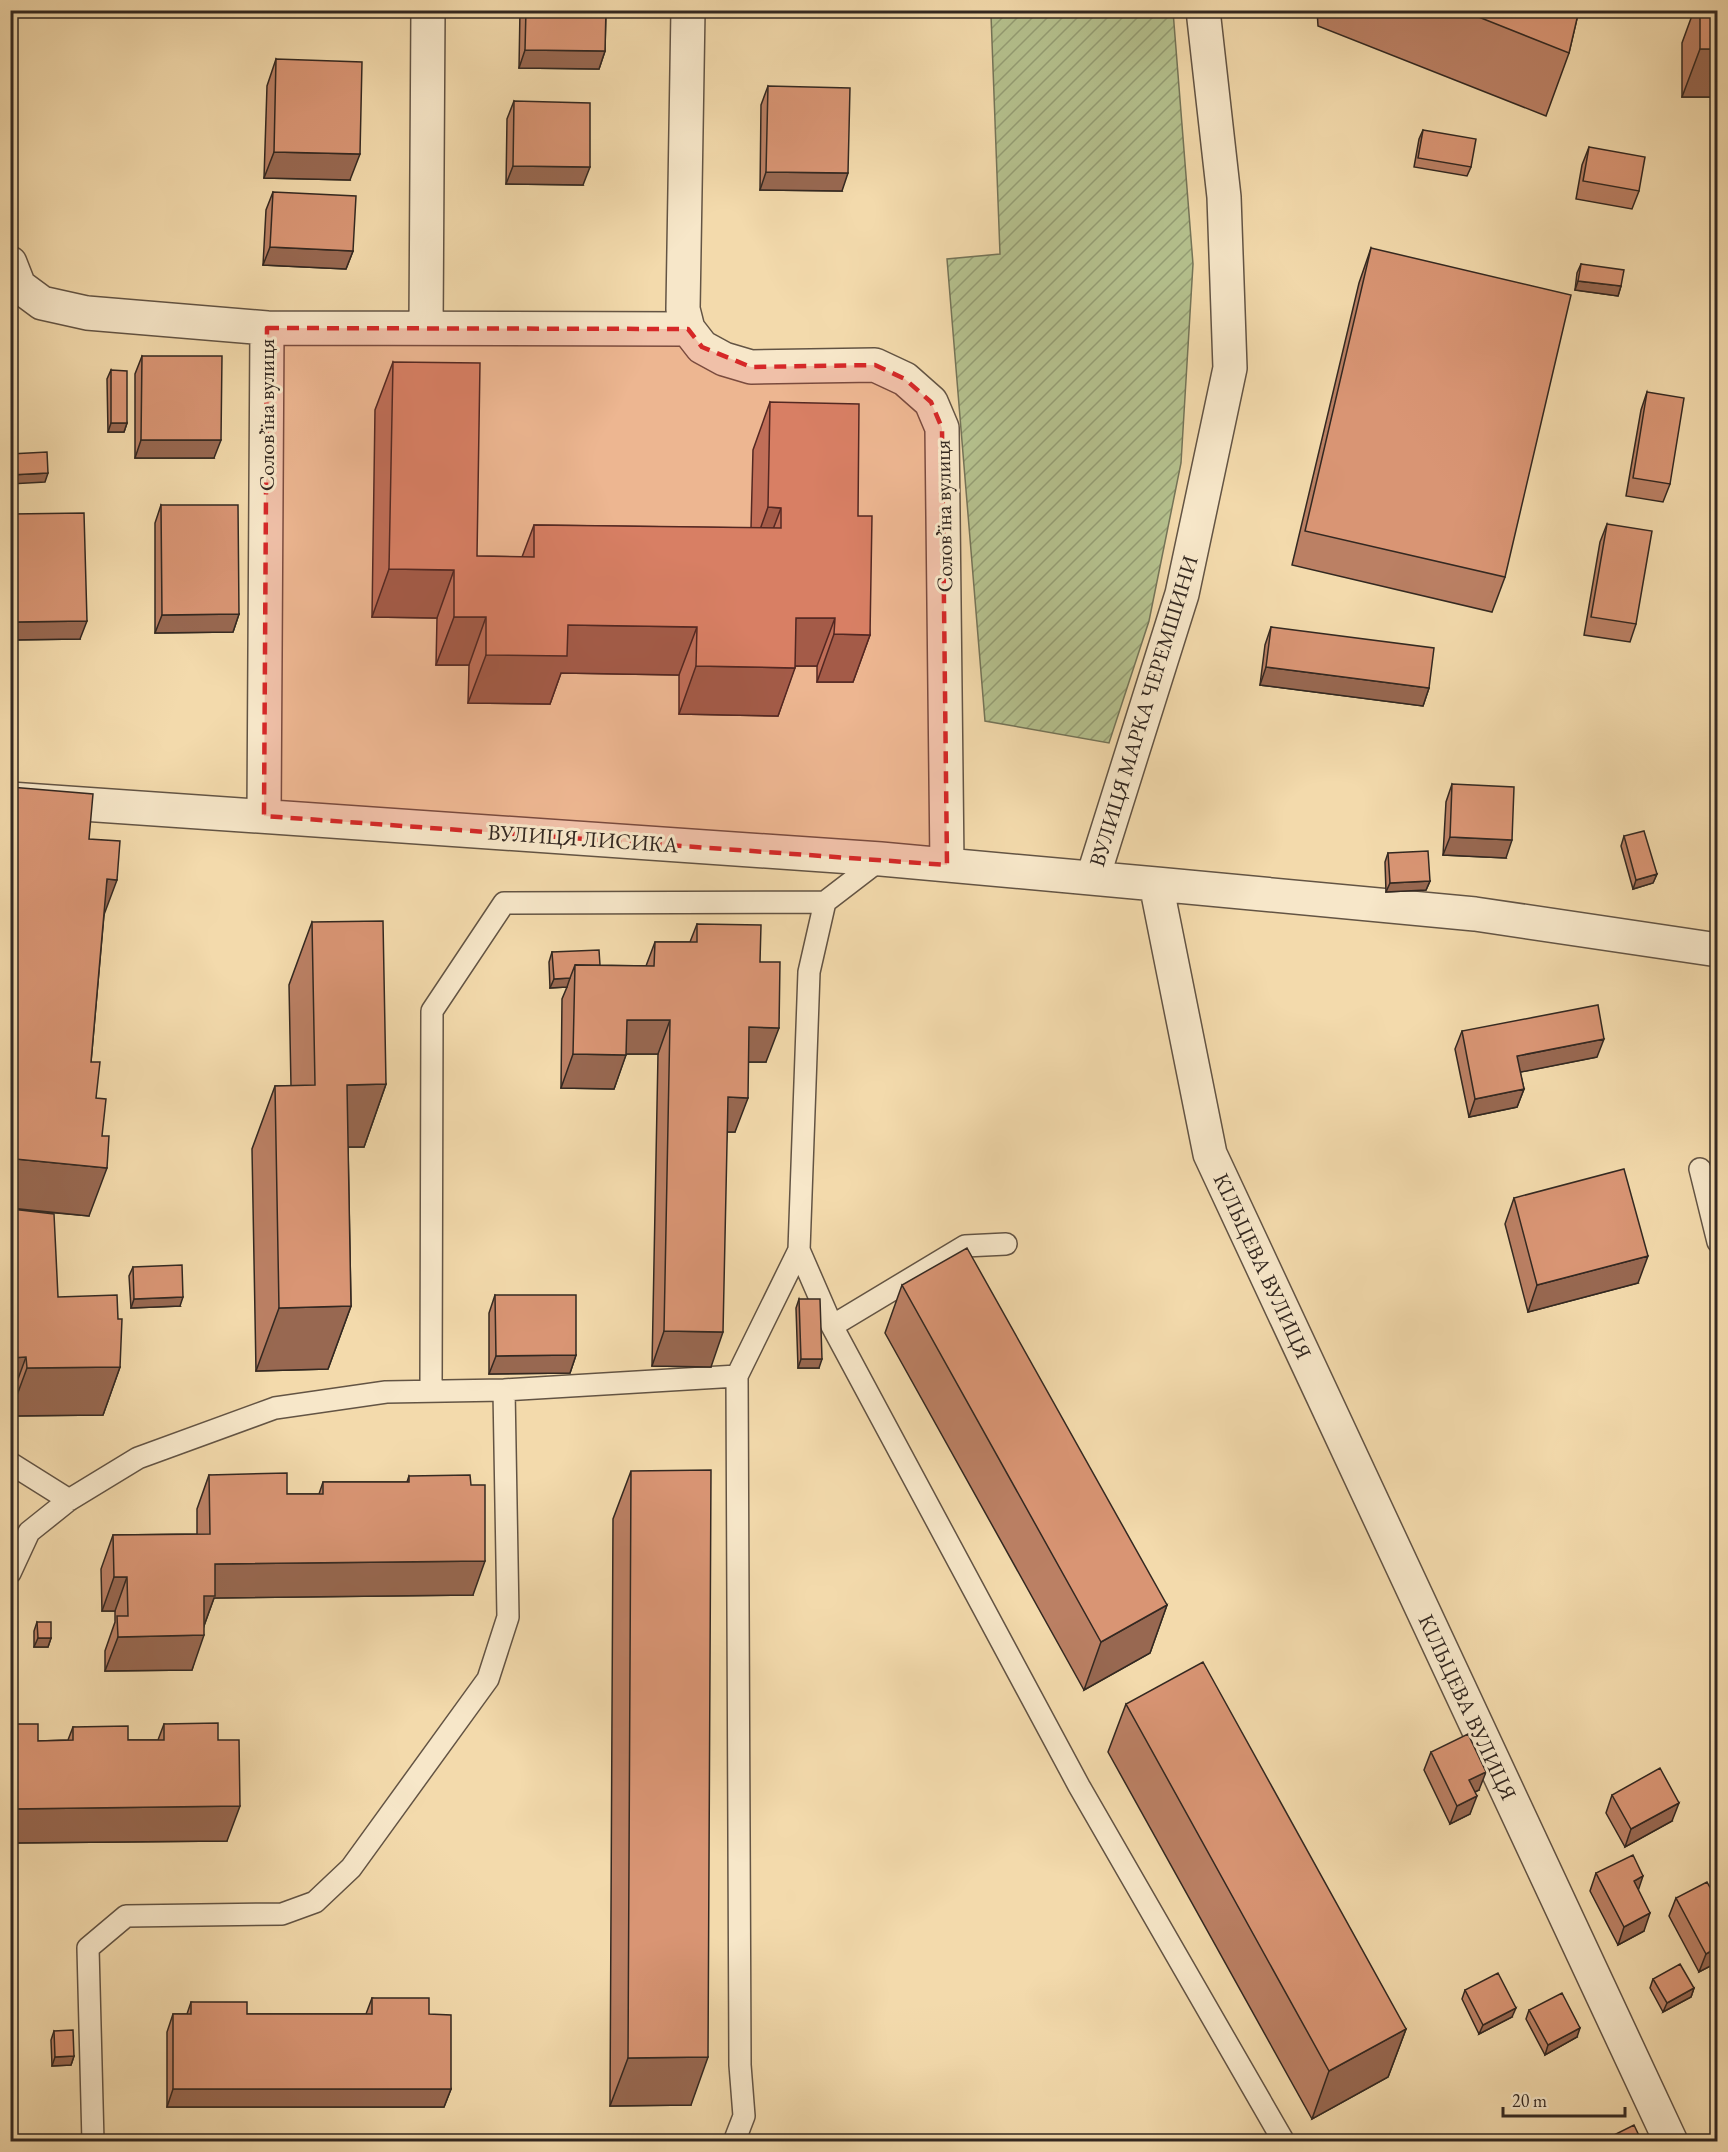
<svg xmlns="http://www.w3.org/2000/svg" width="1728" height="2152" viewBox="0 0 1728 2152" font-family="'EB Garamond',serif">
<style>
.garden{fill:url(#garden-furrows);stroke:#747458;stroke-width:1.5}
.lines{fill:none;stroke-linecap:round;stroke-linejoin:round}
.service-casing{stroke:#635444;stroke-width:24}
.minor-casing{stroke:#635444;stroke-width:36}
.service{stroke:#f7e7c9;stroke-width:21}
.minor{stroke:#f7e7c9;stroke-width:33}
.wall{fill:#bb8064;stroke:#332821;stroke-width:1.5}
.shaded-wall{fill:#986851;stroke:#332821;stroke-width:1.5}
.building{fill:#d99574;stroke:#332821;stroke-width:1.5}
.marked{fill:#d62828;fill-opacity:0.2;stroke:#d62828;stroke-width:4.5;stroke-dasharray:12 8;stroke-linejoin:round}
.labels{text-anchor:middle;stroke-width:6;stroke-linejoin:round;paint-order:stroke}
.street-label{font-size:22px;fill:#332821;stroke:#f7e7c9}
</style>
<defs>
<pattern id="garden-furrows" width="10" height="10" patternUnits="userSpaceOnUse" patternTransform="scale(1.5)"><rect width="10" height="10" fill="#b5c18e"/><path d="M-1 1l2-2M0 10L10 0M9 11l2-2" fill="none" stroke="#949d74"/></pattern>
</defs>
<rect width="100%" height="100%" fill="#f3daac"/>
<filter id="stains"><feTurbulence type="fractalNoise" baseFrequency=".00333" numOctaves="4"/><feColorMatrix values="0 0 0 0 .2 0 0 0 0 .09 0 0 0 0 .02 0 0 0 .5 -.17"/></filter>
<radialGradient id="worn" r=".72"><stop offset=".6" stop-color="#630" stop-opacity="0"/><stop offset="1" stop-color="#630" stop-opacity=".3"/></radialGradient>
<path class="garden" d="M957,11H1173L1193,264L1181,463L1149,621L1109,743L985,721L947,259L1000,254L991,15Z"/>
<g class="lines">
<defs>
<path id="service" d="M1700,1169L1718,1242
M799,1250L832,1326L1079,1786L1284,2142
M832,1326L965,1246L1006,1244
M431,1391L432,1011L504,903L825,902
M10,1463L69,1500
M10,1573L29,1532L69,1500L138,1458L275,1408L386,1392L504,1390L737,1376
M93,2142L88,1948L126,1916L282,1914L315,1902L351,1868L488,1679L508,1617L504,1390
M734,2142L744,2116L740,2065L737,1376L799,1250L809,972L825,902L881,859"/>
<path id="minor" d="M688,10L683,309L688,329L702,347L724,359L751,367L875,365L905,379L931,402L942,428L947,865
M10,263L19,286L42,303L87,313L267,328
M426,327L428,10
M10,799L881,859L1156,884
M264,816L267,328L688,329
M1093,877L1182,594L1230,368L1224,197L1203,10
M1671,2142L1210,1154L1156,884L1475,914L1718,950"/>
</defs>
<use href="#service" class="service-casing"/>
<use href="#minor" class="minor-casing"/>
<use href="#service" class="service"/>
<use href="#minor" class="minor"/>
</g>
<path class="wall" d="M520,10H606L605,51L599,69L519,68Z
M1317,10H1579L1569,53L1546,116L1318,26Z
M1694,10H1718V97H1682V43Z
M276,59L350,180L264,178L267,86Z
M768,86L842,191L760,190L761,105Z
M514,101L583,185L506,184L507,119Z
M1423,130L1471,167L1467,176L1414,167L1419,139Z
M1589,147L1639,191L1632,209L1576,199L1582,165Z
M273,192L353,251L346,269L263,265L266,210Z
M1371,248L1505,577L1492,612L1292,565L1359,283Z
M1581,264L1621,286L1618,296L1575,290L1577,273Z
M142,356L214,458H135V374Z
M393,362L477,556L522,557L534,525L751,528L753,450L770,402L858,516L870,635L853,682H817V666H795L778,716L679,714V675L561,673L550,704L468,703L469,665H436L437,618L372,617L375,410Z
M111,370L127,423L124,432H108L107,379Z
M1647,392L1670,484L1663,502L1626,496L1641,410Z
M161,505L239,614L233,632L155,633V523Z
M12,514L80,639L10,640V518Z
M1607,524L1636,624L1630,642L1584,635L1600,542Z
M1271,627L1429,688L1423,706L1260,685L1265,645Z
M1452,784L1506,858L1443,855L1446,802Z
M10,787L89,839L104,915L91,1062L96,1098L89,1216L12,1209L58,1297L120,1367L103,1415L10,1416Z
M1624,836L1657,874L1653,883L1633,889L1621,846Z
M1388,853L1430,881L1426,890L1386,892L1385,862Z
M312,922L386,1084L364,1147H348L351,1306L328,1369L256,1371L252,1149L275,1086H291L289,985Z
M697,924L760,962L766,1062H748L735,1132H727L711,1367L652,1366L658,1054H626L614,1089L561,1088L562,999L567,987L550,988L549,962L552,952L600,965L646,966L655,942H690Z
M1462,1031L1597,1057L1520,1072L1524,1089L1517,1107L1469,1117L1455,1049Z
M1514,1198L1638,1283L1528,1312L1505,1224Z
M133,1267L180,1306L131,1308L129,1276Z
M902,1285L1167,1605L1150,1653L1084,1690L885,1333Z
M495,1295L576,1355L570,1373L489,1374V1313Z
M799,1299L819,1368H798L796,1308Z
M631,1471L691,2105L610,2106L613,1519Z
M209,1475L287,1494H319L323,1482H407L409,1476L473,1595L214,1598L204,1626L192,1670L105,1671V1651L115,1622V1611H102L101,1569L113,1535L197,1534V1509Z
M37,1622L51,1638L48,1647H34V1631Z
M1126,1704L1406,2029L1388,2077L1312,2119L1108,1752Z
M10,1724L38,1741L68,1740L73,1727L128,1740H158L164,1724L218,1740L227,1841L10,1843Z
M1431,1752L1479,1790L1475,1792L1470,1814L1450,1824L1424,1770Z
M1612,1795L1672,1821L1625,1847L1606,1813Z
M1596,1873L1638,1890L1644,1931L1618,1945L1590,1891Z
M1676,1898L1718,1962L1699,1972L1669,1916Z
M1653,1979L1694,1988L1691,1997L1663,2012L1650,1988Z
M1465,1990L1512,2017L1479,2034L1462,1999Z
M372,1998L429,2014L451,2089L444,2107H167V2032L173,2014H187L191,2002L247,2014H366Z
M1529,2010L1577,2037L1545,2055L1526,2019Z
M54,2031L74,2056L71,2065L52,2066L51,2040Z"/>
<path class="shaded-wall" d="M1700,49H1718V97H1682Z
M525,50L605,51L599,69L519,68Z
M274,152L360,154L350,180L264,178Z
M513,166L590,167L583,185L506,184Z
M766,172L848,173L842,191L760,190Z
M270,247L353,251L346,269L263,265Z
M1578,281L1621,286L1618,296L1575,290Z
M111,423H127L124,432H108Z
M141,440H221L214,458H135Z
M48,473L45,482L10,484V475Z
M768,507L781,508L763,556L751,555Z
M389,569L454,570L437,618L372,617Z
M239,614L233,632L155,633L162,615Z
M454,617H486L469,665H436Z
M796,618H835L817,666H779Z
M87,621L80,639L10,640V635L15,622Z
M568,625L697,627L679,675L561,673L550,704L468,703L486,655Z
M834,634L870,635L853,682H817Z
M696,666L795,668L778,716L679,714Z
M1266,667L1429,688L1423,706L1260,685Z
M1450,837L1512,840L1506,858L1443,855Z
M1657,874L1653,883L1633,889L1636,880Z
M107,879L117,880L99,928Z
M1430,881L1426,890L1386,892L1390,883Z
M570,978L567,987L550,988L554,979Z
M627,1020H670L658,1054H614Z
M749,1027L779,1028L766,1062H737Z
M1604,1039L1597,1057L1511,1074L1517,1056Z
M573,1054L626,1055L614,1089L561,1088Z
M386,1084L364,1147H324L347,1085Z
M1524,1089L1517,1107L1469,1117L1475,1099Z
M728,1097L748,1098L735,1132H715Z
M16,1159L107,1168L89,1216L10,1208Z
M1648,1256L1638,1283L1528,1312L1537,1285Z
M183,1297L180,1306L131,1308L134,1299Z
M351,1306L328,1369L256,1371L279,1308Z
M664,1331L723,1332L711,1367L652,1366Z
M576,1355L570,1373L489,1374L496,1356Z
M26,1357L10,1401V1358Z
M801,1359H822L819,1368H798Z
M120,1367L103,1415L10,1416V1414L27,1368Z
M485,1561L473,1595L214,1598L202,1631L191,1630L215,1564Z
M114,1577H127L115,1611H102Z
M1167,1605L1150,1653L1084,1690L1101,1642Z
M204,1635L192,1670L105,1671L118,1637Z
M38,1638H51L48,1647H34Z
M1486,1772L1479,1790L1462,1798L1469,1780Z
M1477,1796L1470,1814L1450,1824L1457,1806Z
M1679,1803L1672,1821L1625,1847L1631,1829Z
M240,1806L227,1841L10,1843V1809Z
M1643,1876L1637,1894L1634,1881Z
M1650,1913L1644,1931L1618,1945L1624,1927Z
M1718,1947V1962L1699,1972L1706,1954Z
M1694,1988L1691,1997L1663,2012L1667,2003Z
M1516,2008L1512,2017L1479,2034L1483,2025Z
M1580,2028L1577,2037L1545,2055L1548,2045Z
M1406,2029L1388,2077L1312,2119L1329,2071Z
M74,2056L71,2065L52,2066L55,2057Z
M708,2057L691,2105L610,2106L628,2058Z
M173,2089H451L444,2107H167Z"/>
<path class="building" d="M526,10H606L605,51L525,50Z
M1461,10H1579L1569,53Z
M1700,10H1718V49H1700Z
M276,59L362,62L360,154L274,152Z
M768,86L850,88L848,173L766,172Z
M514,101L590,103V167L513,166Z
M1423,130L1476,139L1471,167L1418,158Z
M1589,147L1645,157L1639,191L1583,181Z
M273,192L356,196L353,251L270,247Z
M1371,248L1571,295L1505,577L1305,531Z
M1581,264L1624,270L1621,286L1578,281Z
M142,356H222L221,440H141Z
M393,362L480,363L477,556L534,557V525L781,528V508L768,507L770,402L859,404L858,516H872L870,635L834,634L835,618H796L795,668L696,666L697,627L568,625L567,656L486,655V617H454V570L389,569Z
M111,370L127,371V423H111Z
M1647,392L1684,398L1670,484L1633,478Z
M47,452L48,473L10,475V454Z
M161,505H238L239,614L162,615Z
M84,513L87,621L15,622L12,514Z
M1607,524L1652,531L1636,624L1591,617Z
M1271,627L1434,648L1429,688L1266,667Z
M1452,784L1514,787L1512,840L1450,837Z
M10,787L93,794L89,839L120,841L117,880L107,879L91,1062H100L96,1098L106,1099L102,1136H109L107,1168L16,1159L12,1209L54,1214L58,1297L117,1295L118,1319H122L120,1367L27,1368L26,1357L10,1358V886L12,866H10Z
M1644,831L1657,874L1636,880L1624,836Z
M1428,851L1430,881L1390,883L1388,853Z
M383,921L386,1084L347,1085L351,1306L279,1308L275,1086L315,1085L312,922Z
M697,924L761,925L760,962H780L779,1028L749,1027L748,1098L728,1097L723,1332L664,1331L670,1020H627L626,1055L573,1054L575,965L654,966L655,942H697Z
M599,950L600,965H575L570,978L554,979L552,952Z
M1598,1005L1604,1039L1517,1056L1524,1089L1475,1099L1462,1031Z
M1624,1169L1648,1256L1537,1285L1514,1198Z
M967,1248L1167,1605L1101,1642L902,1285Z
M182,1265L183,1297L134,1299L133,1267Z
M495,1295H576V1355L496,1356Z
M799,1299H820L822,1359H801Z
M711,1470L708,2057L628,2058L631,1471Z
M287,1473V1494H323V1482H409V1476L470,1475L471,1485H485V1561L215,1564V1596H204V1635L118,1637L117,1616H128L127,1577H114L113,1535L210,1534L209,1475Z
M37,1622H51V1638H38Z
M1203,1662L1406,2029L1329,2071L1126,1704Z
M218,1723V1740H239L240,1806L10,1809V1724H38V1741L73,1740V1727L128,1726V1740H164V1724Z
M1468,1734L1486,1772L1469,1780L1477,1796L1457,1806L1431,1752Z
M1660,1768L1679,1803L1631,1829L1612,1795Z
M1633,1855L1643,1876L1634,1881L1650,1913L1624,1927L1596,1873Z
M1707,1882L1718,1902V1947L1706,1954L1676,1898Z
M1680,1964L1694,1988L1667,2003L1653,1979Z
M1498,1973L1516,2008L1483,2025L1465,1990Z
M1562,1993L1580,2028L1548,2045L1529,2010Z
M372,1998H429V2014L451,2015V2089H173V2014H191V2002H247V2014H372Z
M73,2030L74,2056L55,2057L54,2031Z
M1634,2125L1642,2142H1600Z"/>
<path class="marked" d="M267,328L688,329L702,347L751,367L875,365L905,379L931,402L942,428L947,865L264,816Z"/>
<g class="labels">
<g class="street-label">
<text transform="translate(266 415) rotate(-90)" y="8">Соловʼїна вулиця</text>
<text transform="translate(943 516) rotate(-91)" y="8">Соловʼїна вулиця</text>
<text transform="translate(1143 711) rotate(-73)" y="8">ВУЛИЦЯ МАРКА ЧЕРЕМШИНИ</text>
<text transform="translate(583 838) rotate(4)" y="8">ВУЛИЦЯ ЛИСИКА</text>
<text transform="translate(1263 1266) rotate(65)" y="8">КІЛЬЦЕВА ВУЛИЦЯ</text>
<text transform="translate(1468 1707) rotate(65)" y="8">КІЛЬЦЕВА ВУЛИЦЯ</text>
</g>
</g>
<rect width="1728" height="2152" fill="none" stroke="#f3daac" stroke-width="36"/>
<rect x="12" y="12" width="1704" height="2128" fill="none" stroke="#332821" stroke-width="3"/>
<rect x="18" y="18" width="1692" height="2116" fill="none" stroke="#332821" stroke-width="1.5"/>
<path d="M1503 2107v9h122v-9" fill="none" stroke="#332821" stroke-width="3"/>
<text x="1512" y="2107" font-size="18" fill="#332821" stroke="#f7e7c9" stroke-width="4.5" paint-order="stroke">20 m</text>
<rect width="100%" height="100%" filter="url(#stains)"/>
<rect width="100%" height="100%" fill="url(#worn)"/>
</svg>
